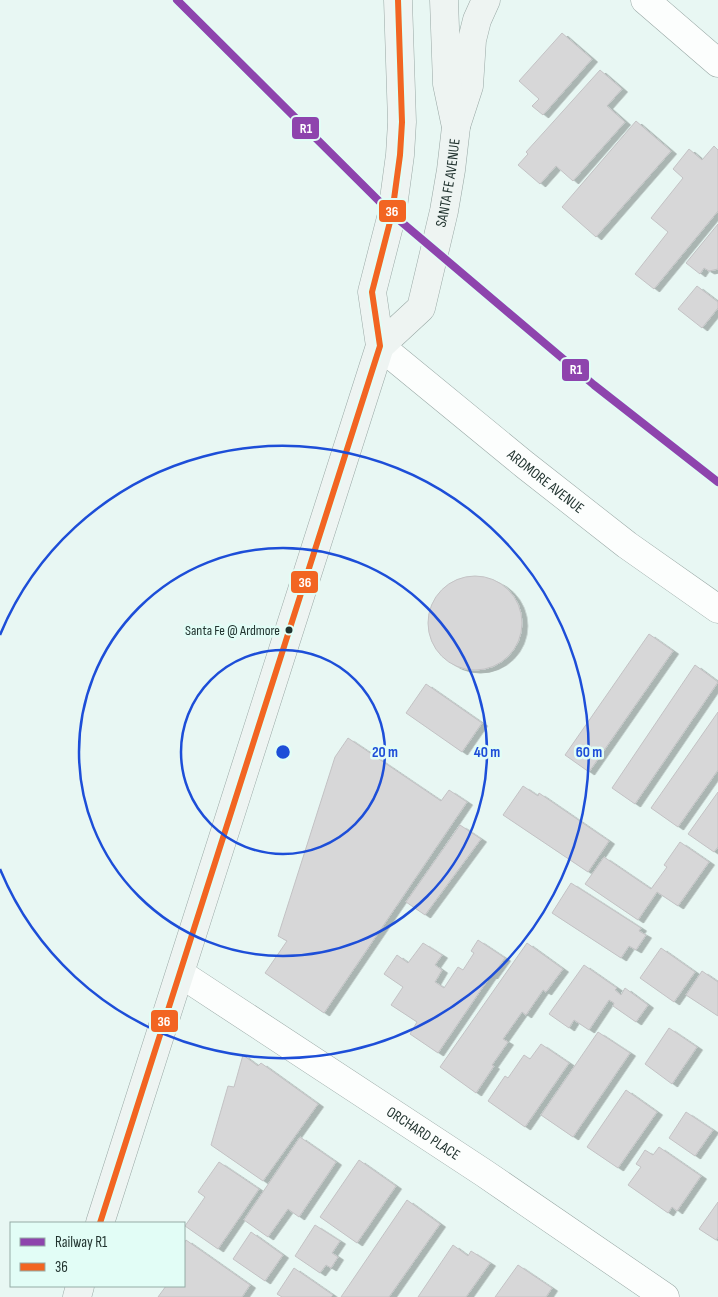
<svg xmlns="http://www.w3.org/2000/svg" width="718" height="1297" viewBox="0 0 718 1297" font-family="'Sofia Sans Condensed',sans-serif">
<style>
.building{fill:#d7d7d8;stroke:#c3c2c4;filter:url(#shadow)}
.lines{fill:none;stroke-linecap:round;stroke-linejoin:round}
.minor-casing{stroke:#99a8a5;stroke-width:29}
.tertiary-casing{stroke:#99a8a5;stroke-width:29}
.secondary-casing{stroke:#99a8a5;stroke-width:29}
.minor{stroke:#fcfefd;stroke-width:28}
.tertiary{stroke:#fcfefd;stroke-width:28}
.secondary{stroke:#eef4f2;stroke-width:28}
.bus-1-casing{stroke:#e2fdf6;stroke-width:10}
.bus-1{stroke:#f26522;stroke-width:6}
.rail-1-casing{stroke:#e2fdf6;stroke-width:11}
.rail-1{stroke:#8e44ad;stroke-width:8}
.ring{fill:none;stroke:#1d4ed8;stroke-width:2.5}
.bus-dot{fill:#21332f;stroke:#e2fdf6;stroke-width:2}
.labels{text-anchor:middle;stroke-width:5;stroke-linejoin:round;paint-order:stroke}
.bus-label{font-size:14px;fill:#21332f;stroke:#e2fdf6;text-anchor:end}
.street-label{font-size:15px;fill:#21332f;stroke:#e2fdf6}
.centre{fill:#1d4ed8;stroke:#e2fdf6;stroke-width:2.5}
.ring-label{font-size:15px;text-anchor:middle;font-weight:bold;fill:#1d4ed8;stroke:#e2fdf6;stroke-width:5;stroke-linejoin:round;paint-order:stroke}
.line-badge{stroke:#e2fdf6;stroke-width:2}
.badge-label{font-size:14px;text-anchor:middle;font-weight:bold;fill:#fff}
</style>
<defs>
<filter id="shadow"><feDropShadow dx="5.5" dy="3" stdDeviation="0" flood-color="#0004"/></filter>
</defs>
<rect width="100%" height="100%" fill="#e8f7f3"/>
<path class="building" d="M562,33L592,59L543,115L532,106L539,99L519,81Z
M600,70L622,89L607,106L625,122L573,181L556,166L540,184L518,165L528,154L526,152Z
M636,121L671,151L596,237L562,207Z
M714,146L718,150V211L654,289L635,274L668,232L651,218L683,178L673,169L689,149L702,160Z
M718,224V269L709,271L704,268L700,274L686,263Z
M697,286L718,302V308L702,328L678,309Z
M428 623a47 47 0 1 1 94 0a47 47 0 1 1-94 0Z
M649,634L673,651L589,772L565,755Z
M695,665L718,682L635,804L612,788Z
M426,684L482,723L462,752L406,713Z
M718,712V770L678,827L651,808Z
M348,738L441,801L449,790L467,802L324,1013L265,973L287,941L278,936L335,757Z
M523,786L538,796L539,793L609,841L588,872L503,815Z
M718,792V847L714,852L688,834Z
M460,825L481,839L425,915L406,902Z
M680,842L709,862L678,906L657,892L638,920L585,884L604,857L651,889L667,867L664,865Z
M571,883L641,928L639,931L646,935L636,950L629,946L621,958L552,913Z
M478,940L505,958L492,976L491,975L438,1053L410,1034L417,1022L391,1005L403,987L384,974L397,955L408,963L423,943L442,955L435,965L442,970L435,982L444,988L458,967L463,970L474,953L471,951Z
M527,943L563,969L546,992L543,990L526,1015L522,1012L503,1039L508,1042L492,1065L494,1066L476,1093L440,1067Z
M661,948L695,972L674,1002L640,978Z
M584,965L617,988L615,990L621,995L625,988L648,1005L636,1022L613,1006L614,1003L609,1000L589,1030L574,1020L569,1028L549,1014Z
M702,971L718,982V1016L686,995Z
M669,1028L697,1047L672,1084L645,1064Z
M598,1032L630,1053L573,1137L541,1115Z
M541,1044L569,1063L525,1127L488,1101L505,1076L508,1078L524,1055L530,1059Z
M243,1055L258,1066L261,1063L318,1104L263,1181L211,1145L228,1086L234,1087Z
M626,1090L657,1112L618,1168L587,1147Z
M686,1112L713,1130L695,1156L669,1138Z
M300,1137L336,1162L299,1217L288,1209L268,1237L244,1220Z
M659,1147L701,1176L677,1211L672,1207L668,1213L628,1185L641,1167L636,1164L645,1150L653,1155Z
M359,1160L396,1186L357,1243L320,1217Z
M219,1162L259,1189L218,1249L185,1226L205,1197L198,1192Z
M407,1200L440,1224L389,1297H341Z
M718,1202V1237L716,1240L699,1229Z
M315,1225L340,1241L332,1253L338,1257L331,1268L326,1265L320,1273L295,1256Z
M251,1232L283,1255L265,1281L233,1259Z
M186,1240L250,1285L242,1297H158L166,1286H184V1244Z
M453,1245L468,1256L471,1251L490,1263L466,1297H418Z
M518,1265L552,1288L546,1297H495Z
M294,1268L333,1295L331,1297H282L277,1294Z"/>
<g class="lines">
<defs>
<g id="minor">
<path id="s1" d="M181,974L484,1173L665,1297"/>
</g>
<g id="tertiary">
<path d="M645,0L718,63"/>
<path id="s2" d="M380,346L525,465L627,545L718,609"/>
</g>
<g id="secondary">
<path d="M456,126L469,86L472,40L477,20L486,0"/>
<path id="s3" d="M380,346L421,308L444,211L451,170L456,127L447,84L444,0"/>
<path d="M100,1223L380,346L372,292L392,214L400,155L402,122L398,0"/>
<path d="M77,1297L80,1286"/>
</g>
</defs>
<use href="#minor" class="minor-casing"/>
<use href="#tertiary" class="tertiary-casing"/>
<use href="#secondary" class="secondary-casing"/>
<use href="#minor" class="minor"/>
<use href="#tertiary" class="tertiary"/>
<use href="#secondary" class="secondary"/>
<defs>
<path id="bus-1" d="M100,1223L380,346L372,292L392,214L400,155L402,122L398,0"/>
</defs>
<use href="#bus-1" class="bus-1-casing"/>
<use href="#bus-1" class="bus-1"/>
<defs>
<path id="rail-1" d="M177,0L392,214L594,385L718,482"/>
</defs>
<use href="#rail-1" class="rail-1-casing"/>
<use href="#rail-1" class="rail-1"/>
</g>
<g class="ring">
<circle cx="283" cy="752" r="102"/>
<circle cx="283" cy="752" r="204"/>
<path d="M0 635A306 306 0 1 1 0 869"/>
</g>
<circle class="bus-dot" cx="289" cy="630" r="4.5"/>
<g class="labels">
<g class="bus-label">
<text x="280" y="635">Santa Fe @ Ardmore</text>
</g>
<g class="street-label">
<text dy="5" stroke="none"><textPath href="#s3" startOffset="184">SANTA FE AVENUE</textPath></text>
<text dy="5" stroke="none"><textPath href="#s2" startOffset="214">ARDMORE AVENUE</textPath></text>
<text dy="5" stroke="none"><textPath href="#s1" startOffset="290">ORCHARD PLACE</textPath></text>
</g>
</g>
<circle cx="283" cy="752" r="8" class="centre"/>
<g class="ring-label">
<text x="385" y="757">20 m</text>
<text x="487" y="757">40 m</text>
<text x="589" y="757">60 m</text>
</g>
<g class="line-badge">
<rect x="291" y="116" width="29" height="24" rx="5" fill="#8e44ad"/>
<rect x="378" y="199" width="29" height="24" rx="5" fill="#f26522"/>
<rect x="561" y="358" width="29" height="24" rx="5" fill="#8e44ad"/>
<rect x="290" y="570" width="29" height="24" rx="5" fill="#f26522"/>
<rect x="150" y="1009" width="29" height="24" rx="5" fill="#f26522"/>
</g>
<g class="badge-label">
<text x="306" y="133">R1</text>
<text x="392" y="216">36</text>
<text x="576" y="374">R1</text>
<text x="305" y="587">36</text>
<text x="164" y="1026">36</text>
</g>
<rect x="10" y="1222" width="175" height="65" fill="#e2fdf6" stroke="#95aca6"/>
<rect x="20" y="1238" width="25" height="8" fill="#8e44ad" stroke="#95aca6"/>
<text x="55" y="1247" font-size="15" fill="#21332f">Railway R1</text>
<rect x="20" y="1263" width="25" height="8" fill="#f26522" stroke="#95aca6"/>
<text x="55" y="1272" font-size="15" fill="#21332f">36</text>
</svg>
